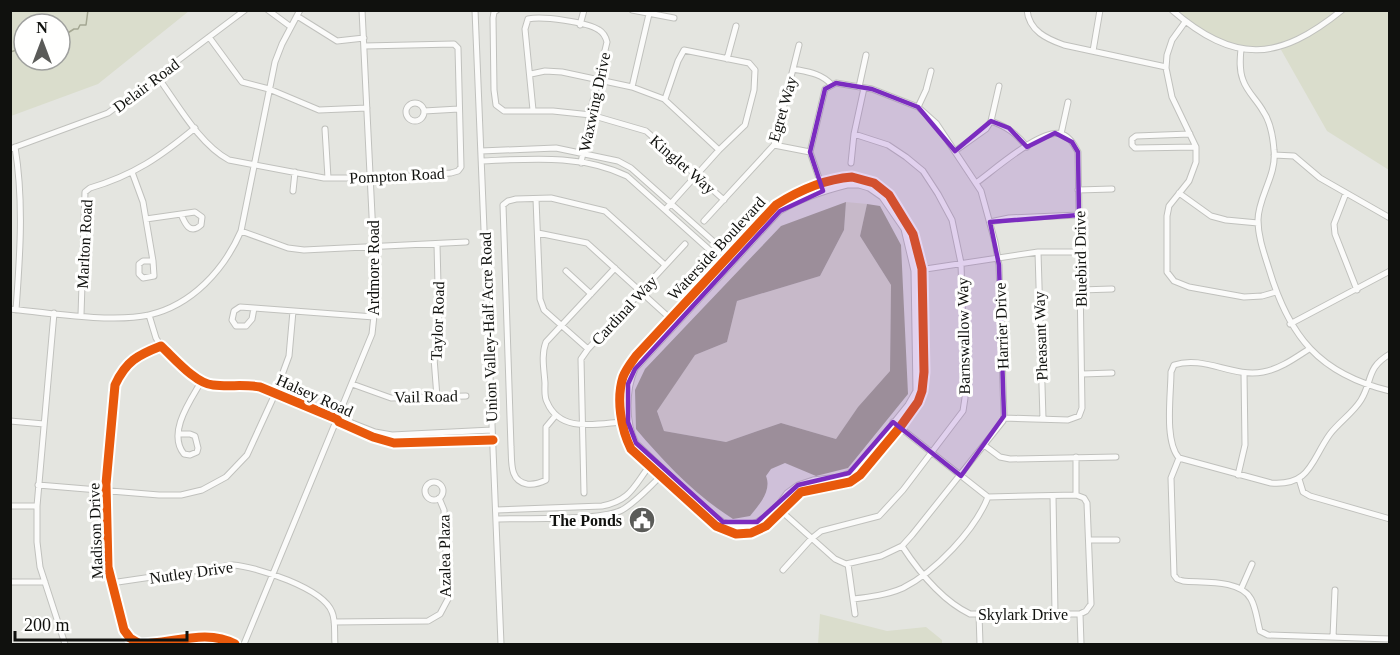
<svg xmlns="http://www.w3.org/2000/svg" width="1400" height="655" viewBox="0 0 1400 655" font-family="Georgia,serif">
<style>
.green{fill:#daddcc;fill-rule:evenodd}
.water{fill:#a4a792}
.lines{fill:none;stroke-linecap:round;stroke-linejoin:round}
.stream{stroke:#a4a792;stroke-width:1.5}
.minor-casing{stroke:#c0c1bd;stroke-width:7}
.minor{stroke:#fbfbfa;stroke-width:5}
.cycleway-casing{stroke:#fffffe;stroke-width:13}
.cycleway{stroke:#e8590c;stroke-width:9}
.marked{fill:#7b2cbf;fill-opacity:0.2;stroke:#7b2cbf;stroke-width:4.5;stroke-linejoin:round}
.labels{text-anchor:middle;stroke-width:6;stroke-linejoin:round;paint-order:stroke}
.street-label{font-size:16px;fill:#10110e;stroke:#fffffe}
.poi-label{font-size:16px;font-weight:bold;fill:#10110e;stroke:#fffffe;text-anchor:end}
</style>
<rect width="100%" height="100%" fill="#e4e5e0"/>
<path class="green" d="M10,11L11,10L189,11L98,84L11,116ZM24,24H60V60H24Z
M1174,11H1389V170L1327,131L1280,48L1226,47Z
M846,202L867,204L860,236L891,285L890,371L858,407L836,439L781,423L726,442L664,431L657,410L695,355L727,342L737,301L820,276L844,230Z
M820,614L887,631L926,627L942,640V644H818Z"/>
<path class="water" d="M846,202L844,230L820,276L737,301L727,342L695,355L657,411L664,431L726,442L781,423L836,439L858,407L890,371L891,285L860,236L867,204L880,206L901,245L908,394L848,468L816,476L785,463L771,469L766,476C772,491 759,505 750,516L733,519C695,495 665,463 636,429L635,390L645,369L781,226Z"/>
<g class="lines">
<path class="stream" d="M60,38L74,29H78L80,25H86L88,10
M10,52L24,48"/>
<defs>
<path id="minor" d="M268,10L291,27
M475,10L501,644
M497,10L494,12L493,18L494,90L496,105L504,111H553L591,115L646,131L724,200
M632,10L674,18
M1027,10C1029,31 1047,39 1064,45L1166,67
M1172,10C1235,65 1279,61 1342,10
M297,16L337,41L364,38
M1185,22L1172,40L1167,55L1166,68L1172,97L1196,147V162L1189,181L1169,206L1167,216V272L1174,281L1189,287L1244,297L1262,296L1276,292
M580,25L584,10
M209,37L242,82L269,89L319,110L367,108
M1241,49C1240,59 1239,70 1243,80C1247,92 1257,100 1263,111C1270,121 1273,137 1274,150C1277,175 1258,197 1258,220C1258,237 1264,253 1269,269C1289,336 1319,374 1390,391
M1093,51L1100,10
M727,59L736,26
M793,69C808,72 821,73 832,85
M531,74L545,71L562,72L632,87L664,99L719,150
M157,76C177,103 199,144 229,160L324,178H385L451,173L458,171L461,167L458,48L454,44L364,46
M632,87L649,14
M859,87L866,55
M665,99L678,61L684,50L749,63L755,70L754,90L745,125L719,150L665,210
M406 112a9 9 0 1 1 18 0a9 9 0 1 1-18 0Z
M918,107L926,90L931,71
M533,110L525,29L528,19C543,16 587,22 599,30C604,33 606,38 607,42L591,109L581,163
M424,111L459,109
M991,121C1007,127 1016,133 1027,147
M325,129L328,178
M1061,134L1068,102
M1190,134L1136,136L1132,139V145L1135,148L1196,147
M774,145L810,152L822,187
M15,147C24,202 20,255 16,310
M10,149L108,113L245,10
M481,151L556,148L618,161L631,168L731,257
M955,151L986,129L991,121L999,86
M1274,155L1294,156L1320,178L1390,218
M482,161C530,159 582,154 627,176L723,262
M851,163L854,134L864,88
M132,172L143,202L153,261
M852,177L874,183L889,195L913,234L922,269L924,372L922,391L918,402L900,427L860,475L850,482L801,492L766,526L751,533L736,534L716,526L631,449C621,429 616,399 623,377C626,369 631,363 636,356L776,205C798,191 826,179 852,177Z
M976,183C993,171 1042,127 1062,134C1070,137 1074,145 1078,152L1082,408L1079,416L1068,420L1004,418
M847,185H859L869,188L882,197L904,229L914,271L916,391L908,405L858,467L849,473L839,477L813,480L798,485L787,493L773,512L757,522L746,526H736L723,522L705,509L636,443C625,423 626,389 635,369L780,211C801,198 823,191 847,185Z
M1078,190L1112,189
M293,191L295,172
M1179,193L1211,216L1226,220L1258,223
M1346,193L1334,224L1335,234L1357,290
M536,199L540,299L544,310L588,349
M146,219L195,212L202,217L201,225C190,235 185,224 181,214
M704,221L774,145L799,45
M990,222L1009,218L1079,215
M241,231L288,248L304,250L466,242
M538,233L587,243L673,321
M437,244L439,328L434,358L437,397
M1038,252L1043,419
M143,261H153L154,276L143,278L139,274V264Z
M615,268L546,342C541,355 544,369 545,383C545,389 544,397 547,402C560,433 596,424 622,422
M919,270L1038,252H1079
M566,271L591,294
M1080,290L1112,289
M240,307L254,308L252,319L246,326H236L232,320L234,311Z
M254,308L374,317
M10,309C49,313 112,323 149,315C192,305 224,270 241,231L275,62L282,44L300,10
M54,313L37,506V542L40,567L65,644
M81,315L85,192L90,188C134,175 160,157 195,128
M149,315L156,338L161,346
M1290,324L1390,271
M1309,349C1295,358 1280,369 1263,372C1233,378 1204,355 1174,365L1171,372C1171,395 1164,441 1179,458L1271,483C1311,486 1311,460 1330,434C1339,422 1353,413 1361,400C1373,380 1366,368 1390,354
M1082,374L1112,373
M352,384L391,398L466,396
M556,415L546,427V480C540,483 534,485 527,484C509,481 512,461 511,447L503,205L508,201L516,199L551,198L605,211L665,265
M337,419H342L375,432L392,435L492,430
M10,421L44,424
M893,422L988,497L1076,495L1084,498L1087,503L1091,604L1086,611L1080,614H970C941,600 919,572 902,546
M179,434H190L195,436L198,448L197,452L190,455L184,454C167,433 190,401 201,382
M984,445L1000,457L1010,459L1116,457
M1076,457V495
M1179,458L1171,478L1174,575L1177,579L1183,581C1202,583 1240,579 1251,599C1256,608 1257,620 1260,631L1268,635L1390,639
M1238,475L1245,445L1244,373
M1299,479L1303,492L1310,496L1390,519
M425 491a9 9 0 1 1 18 0a9 9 0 1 1-18 0Z
M38,485L159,495H181L202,490L226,477L247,455L275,394L289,356L293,311
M584,493L581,359L588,349L685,244
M1053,496L1055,613
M10,506H37
M496,510L602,506C632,500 634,485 651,464
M780,510L835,559L846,564L881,556L902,546L912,535L1003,421L1004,416L999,265L995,242L981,191L936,123L918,107L872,89L836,83L825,89L810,152
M496,519C524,518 600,521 622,510C636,502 649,487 661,476
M1089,540H1117
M848,564L855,614
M783,570L811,539L821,531L879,516L903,490L963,411L965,398L961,263L952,220L938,194L923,171L906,157L888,145L854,134
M10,582H45
M111,583L233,565C257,567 323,588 332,612C336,621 334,634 335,644
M1241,589L1252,564
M853,599C870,597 887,595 903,588C935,572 975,530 988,497
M979,614L980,644
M1080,614L1081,644
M334,622L428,621L440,614L448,599L444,510L439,498
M1333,637L1335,590
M235,644C207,628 171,644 140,644L130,638L124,630L108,567L106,484L115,385C126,361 138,355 161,346C174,358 196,384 213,385C229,387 244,384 260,387L337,419L339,422L373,437L394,443L493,440
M244,644L372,334L376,297L362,10"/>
</defs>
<use href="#minor" class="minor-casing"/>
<use href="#minor" class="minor"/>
<defs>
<path id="cycleway" d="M852,177L874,183L889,195L913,234L922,269L924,372L922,391L918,402L900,427L860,475L850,482L801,492L766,526L751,533L736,534L716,526L631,449C621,429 616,399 623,377C626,369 631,363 636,356L776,205C798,191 826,179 852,177Z
M235,644C207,628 171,644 140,644L130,638L124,630L108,567L106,484L115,385C126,361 138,355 161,346C174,358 196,384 213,385C229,387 244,384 260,387L337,419L339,422L373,437L394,443L493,440"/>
</defs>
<use href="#cycleway" class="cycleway-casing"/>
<use href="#cycleway" class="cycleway"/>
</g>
<path class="marked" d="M836,83L872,89L918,107L955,151L991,121L1009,128L1027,147L1055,133L1072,142L1078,152L1079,215L990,222L999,265L1004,416L961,476L893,422L849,473L798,485L757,522H723L636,443L628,422V384L635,369L780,211L823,191L810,152L825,89Z"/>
<defs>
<symbol id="civic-disc" viewBox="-11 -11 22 22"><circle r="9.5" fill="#5a5b58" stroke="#fffffe"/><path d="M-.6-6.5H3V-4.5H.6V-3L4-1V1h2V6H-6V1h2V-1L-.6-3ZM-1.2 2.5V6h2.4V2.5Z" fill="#fff"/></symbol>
</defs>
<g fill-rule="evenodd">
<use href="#civic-disc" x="627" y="505" width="30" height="30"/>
</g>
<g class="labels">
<g class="street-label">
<text transform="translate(146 85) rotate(-37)" y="6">Delair Road</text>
<text transform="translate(594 102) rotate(-78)" y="6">Waxwing Drive</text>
<text transform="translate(782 109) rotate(-74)" y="6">Egret Way</text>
<text transform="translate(683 164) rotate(41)" y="6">Kinglet Way</text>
<text transform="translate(397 175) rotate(-3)" y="6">Pompton Road</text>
<text transform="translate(84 244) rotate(-87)" y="6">Marlton Road</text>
<text transform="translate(716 248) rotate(-47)" y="6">Waterside Boulevard</text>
<text transform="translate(1080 259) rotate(-91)" y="6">Bluebird Drive</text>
<text transform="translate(373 268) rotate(-90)" y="6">Ardmore Road</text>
<text transform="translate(624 310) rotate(-47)" y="6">Cardinal Way</text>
<text transform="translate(437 321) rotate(-88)" y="6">Taylor Road</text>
<text transform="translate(1001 326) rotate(-92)" y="6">Harrier Drive</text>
<text transform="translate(488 327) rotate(-92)" y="6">Union Valley-Half Acre Road</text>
<text transform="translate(963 336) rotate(-91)" y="6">Barnswallow Way</text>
<text transform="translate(1040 336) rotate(-92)" y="6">Pheasant Way</text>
<text transform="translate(315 395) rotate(24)" y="6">Halsey Road</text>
<text transform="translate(426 396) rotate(-1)" y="6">Vail Road</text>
<text transform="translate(95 531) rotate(-92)" y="6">Madison Drive</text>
<text transform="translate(444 556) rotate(-91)" y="6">Azalea Plaza</text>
<text transform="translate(191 572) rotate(-8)" y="6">Nutley Drive</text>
<text x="1023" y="620">Skylark Drive</text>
</g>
<g class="poi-label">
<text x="622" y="526">The Ponds</text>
</g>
</g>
<rect width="1400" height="655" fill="none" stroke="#10110e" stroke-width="24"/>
<g transform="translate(42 42)"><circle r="28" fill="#fffffe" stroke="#9fa09e" stroke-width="1.5"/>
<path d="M0-4.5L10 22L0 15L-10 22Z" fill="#5a5b58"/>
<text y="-9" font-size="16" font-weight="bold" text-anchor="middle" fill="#10110e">N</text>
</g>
<path d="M15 631v9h172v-9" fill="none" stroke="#10110e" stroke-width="3"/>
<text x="24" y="631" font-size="18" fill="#10110e" stroke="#fffffe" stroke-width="4.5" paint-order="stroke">200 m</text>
</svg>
